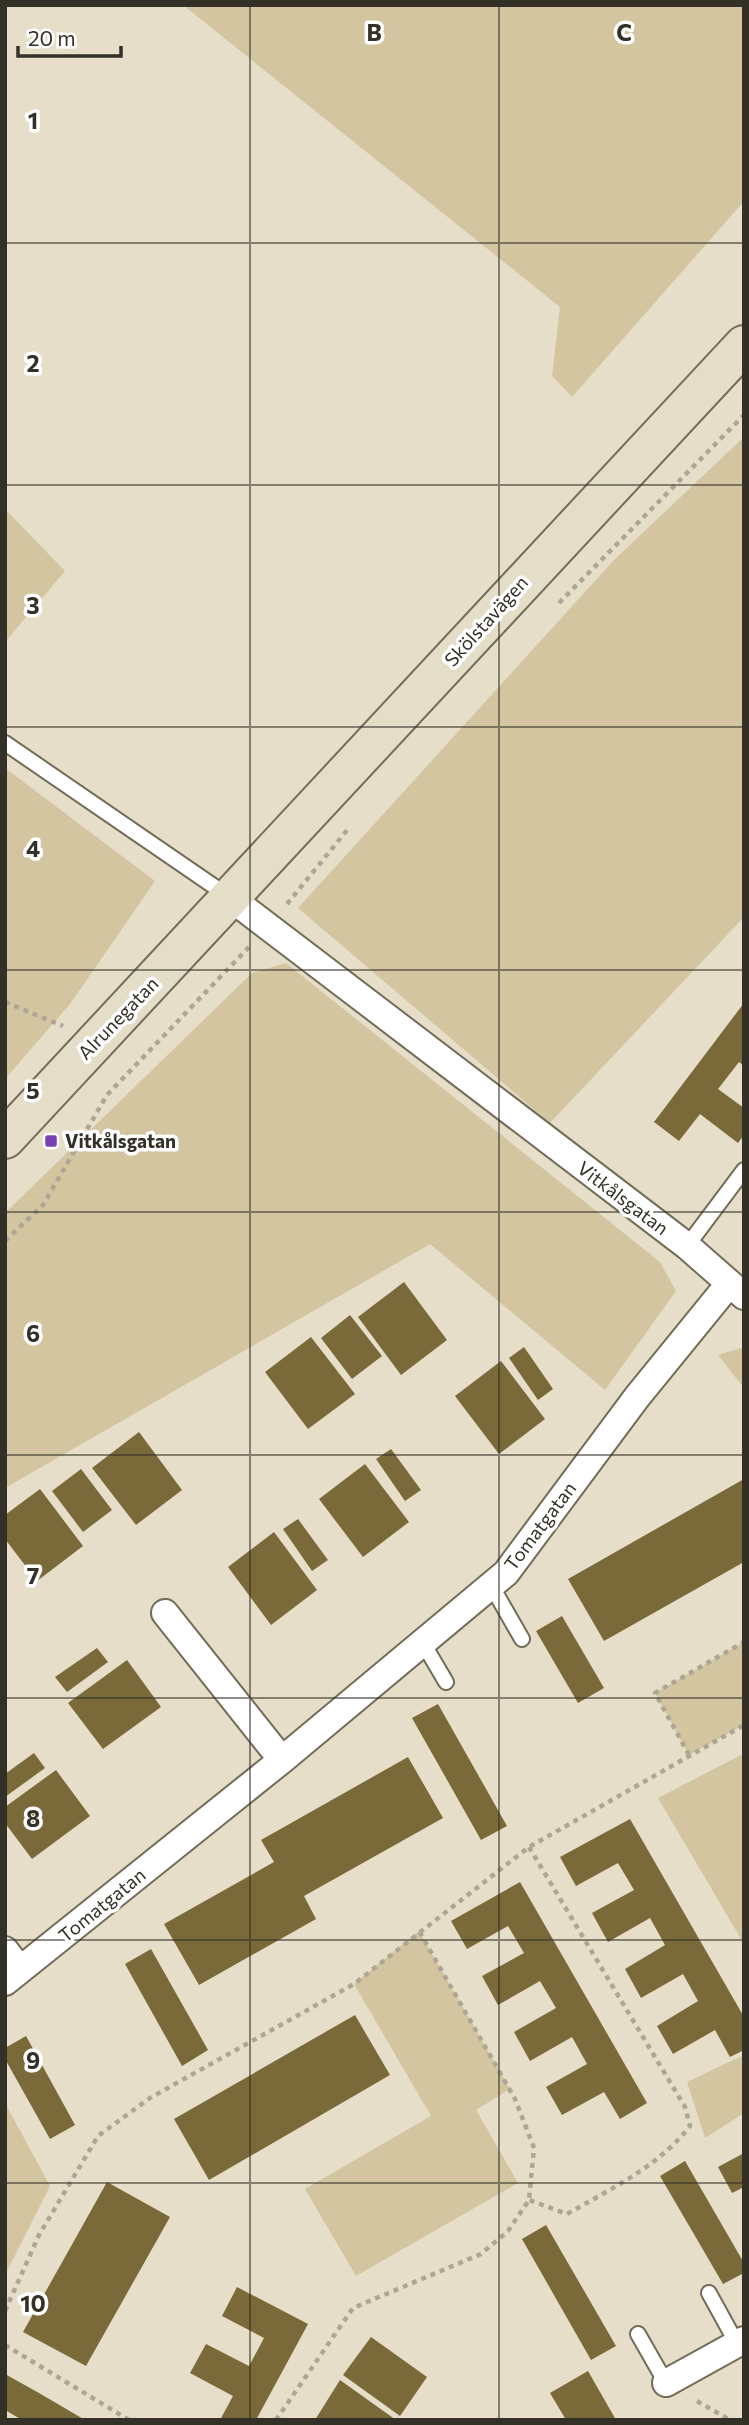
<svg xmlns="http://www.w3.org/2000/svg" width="749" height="2425" viewBox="0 0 749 2425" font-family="Commissioner,sans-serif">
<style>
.green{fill:#d2c5a0}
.building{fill:#7a6939}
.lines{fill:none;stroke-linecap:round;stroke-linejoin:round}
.lane-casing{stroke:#736c58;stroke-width:18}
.street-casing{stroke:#736c58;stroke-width:30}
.secondary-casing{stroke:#736c58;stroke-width:42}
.path{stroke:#ada694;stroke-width:4.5;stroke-dasharray:5 5;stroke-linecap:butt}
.lane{stroke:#fff;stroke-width:14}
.street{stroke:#fff;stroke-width:26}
.secondary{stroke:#e4ddc8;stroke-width:38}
.grid{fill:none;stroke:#333027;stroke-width:2;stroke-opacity:0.55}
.poi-dot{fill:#7740b7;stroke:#fff;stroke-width:2.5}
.labels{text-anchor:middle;stroke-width:7;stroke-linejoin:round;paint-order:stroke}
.street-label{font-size:19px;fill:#333027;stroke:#fff}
.poi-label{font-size:19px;font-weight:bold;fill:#333027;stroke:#fff;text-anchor:start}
.grid-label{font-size:23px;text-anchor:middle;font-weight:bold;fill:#333027;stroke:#fff;stroke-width:7;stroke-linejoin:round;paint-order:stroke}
</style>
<rect width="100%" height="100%" fill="#e6dec8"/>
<path class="green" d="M183,5H744V201L572,397L552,376L560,307Z
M744,437V917L550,1123L298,908L614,560Z
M5,509L65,571L5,642Z
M5,768L155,881L70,1004L5,1079Z
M286,963L660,1262L676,1291L605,1390L430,1244L5,1488V1213L252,973Z
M744,1347V1388L718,1355Z
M744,1642V1725L689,1755L655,1693Z
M741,1755L744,1759V1944L658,1798Z
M419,1931L510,2089L476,2110L518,2183L356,2276L305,2189L431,2116L354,1984Z
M744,2055V2113L705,2138L687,2082Z
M5,2103L50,2186L5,2275Z"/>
<path class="building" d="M744,1003V1066L739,1062L718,1089L744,1108V1135L738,1143L700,1114L679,1141L654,1122Z
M404,1282L447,1340L401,1375L358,1317Z
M350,1315L382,1356L352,1379L321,1338Z
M311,1337L355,1394L308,1429L265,1372Z
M524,1347L553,1389L538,1400L509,1358Z
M501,1361L545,1419L499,1454L455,1396Z
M139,1432L182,1490L136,1525L92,1468Z
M391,1449L421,1490L405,1501L376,1459Z
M365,1464L409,1522L363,1557L319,1499Z
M81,1469L112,1510L83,1532L52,1491Z
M744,1479V1562L604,1641L568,1579Z
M40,1489L83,1546L37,1581L5,1539V1515Z
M298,1519L328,1560L312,1571L283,1529Z
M274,1532L317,1590L271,1625L228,1567Z
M562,1616L604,1688L578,1703L536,1631Z
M97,1648L108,1662L67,1692L55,1677Z
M127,1660L161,1707L103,1749L68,1703Z
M438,1704L507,1826L481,1840L412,1718Z
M34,1753L45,1768L5,1797V1774Z
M408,1757L443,1818L304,1896L316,1919L199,1985L164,1924L274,1862L261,1840Z
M56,1770L90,1816L32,1859L5,1823V1807Z
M630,1819L744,2017V2050L730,2057L715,2030L673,2054L657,2026L698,2001L683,1974L641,1998L625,1969L665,1945L650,1918L608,1942L592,1913L634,1890L618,1863L576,1886L560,1857Z
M520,1882L647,2103L620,2119L604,2092L562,2115L546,2087L587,2064L572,2037L530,2061L514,2032L556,2008L540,1981L498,2005L482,1976L524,1953L508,1926L467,1949L451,1921Z
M151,1949L208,2050L182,2066L125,1964Z
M355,2015L390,2075L209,2180L174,2119Z
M26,2036L75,2125L50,2139L5,2059V2048Z
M744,2153V2187L732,2193L718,2167Z
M685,2161L744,2263V2273L723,2284L660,2176Z
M107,2182L170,2217L86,2366L23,2332Z
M546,2225L616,2346L591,2360L522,2239Z
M237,2287L308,2324L256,2420H220L233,2396L190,2373L206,2344L249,2366L264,2338L222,2316Z
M371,2337L427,2377L400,2416L343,2375Z
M588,2371L616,2420H566L550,2393Z
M5,2374L39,2393L85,2420H22L5,2410Z
M340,2380L396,2420H315Z"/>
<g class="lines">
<defs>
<path id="lane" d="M5,743L228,896
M687,1246L744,1170
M491,1585L522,1639
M423,1643L446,1682
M709,2293L737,2344
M638,2334L666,2383"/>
<path id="street" d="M232,899L687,1246L744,1296
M165,1613L282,1760
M5,1950L20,1970
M5,1982L282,1760L506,1573L637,1397L729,1284
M666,2383L744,2340"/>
<path id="secondary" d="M5,1139L744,345"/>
</defs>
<use href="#lane" class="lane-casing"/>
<use href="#street" class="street-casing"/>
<use href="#secondary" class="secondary-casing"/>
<path class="path" d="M559,603L744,415
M287,904L348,829
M5,1002L63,1026
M5,1241L43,1205L107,1095L249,947
M689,1755L655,1693L744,1642
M529,1847L685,2107L690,2126C658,2167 612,2188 567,2214L529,2200
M5,2311L39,2235L98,2136L150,2098L354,1984L529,1847L744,1725
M5,2345L129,2420
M697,2401L730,2420
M276,2420L353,2308L481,2254L508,2231L529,2200L534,2148L515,2099L419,1931"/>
<use href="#lane" class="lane"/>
<use href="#street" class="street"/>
<use href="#secondary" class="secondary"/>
</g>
<path class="grid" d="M250,5V2420M499,5V2420M5,243H744M5,485H744M5,727H744M5,970H744M5,1212H744M5,1455H744M5,1698H744M5,1940H744M5,2183H744"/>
<rect class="poi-dot" x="44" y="1134" width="14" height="14" rx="3.5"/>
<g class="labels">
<g class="street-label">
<text transform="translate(486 621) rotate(-48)" y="7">Skölstavägen</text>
<text transform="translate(118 1018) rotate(-46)" y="7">Alrunegatan</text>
<text transform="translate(623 1198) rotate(37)" y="7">Vitkålsgatan</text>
<text transform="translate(540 1526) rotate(-53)" y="7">Tomatgatan</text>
<text transform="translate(102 1905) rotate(-39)" y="7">Tomatgatan</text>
</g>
<g class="poi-label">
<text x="65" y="1148">Vitkålsgatan</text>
</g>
</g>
<g class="grid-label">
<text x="374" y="41">B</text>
<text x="624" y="41">C</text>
<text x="33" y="129">1</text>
<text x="33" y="372">2</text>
<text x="33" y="614">3</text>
<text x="33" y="857">4</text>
<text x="33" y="1099">5</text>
<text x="33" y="1342">6</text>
<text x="33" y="1584">7</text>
<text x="33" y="1827">8</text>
<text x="33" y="2069">9</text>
<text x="33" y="2312">10</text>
</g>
<rect width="749" height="2425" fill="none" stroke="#333027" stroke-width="14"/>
<path d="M18 46v10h103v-10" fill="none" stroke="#333027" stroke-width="3.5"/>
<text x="28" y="46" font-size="21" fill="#333027" stroke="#ffffff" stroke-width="5" paint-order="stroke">20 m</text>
</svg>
